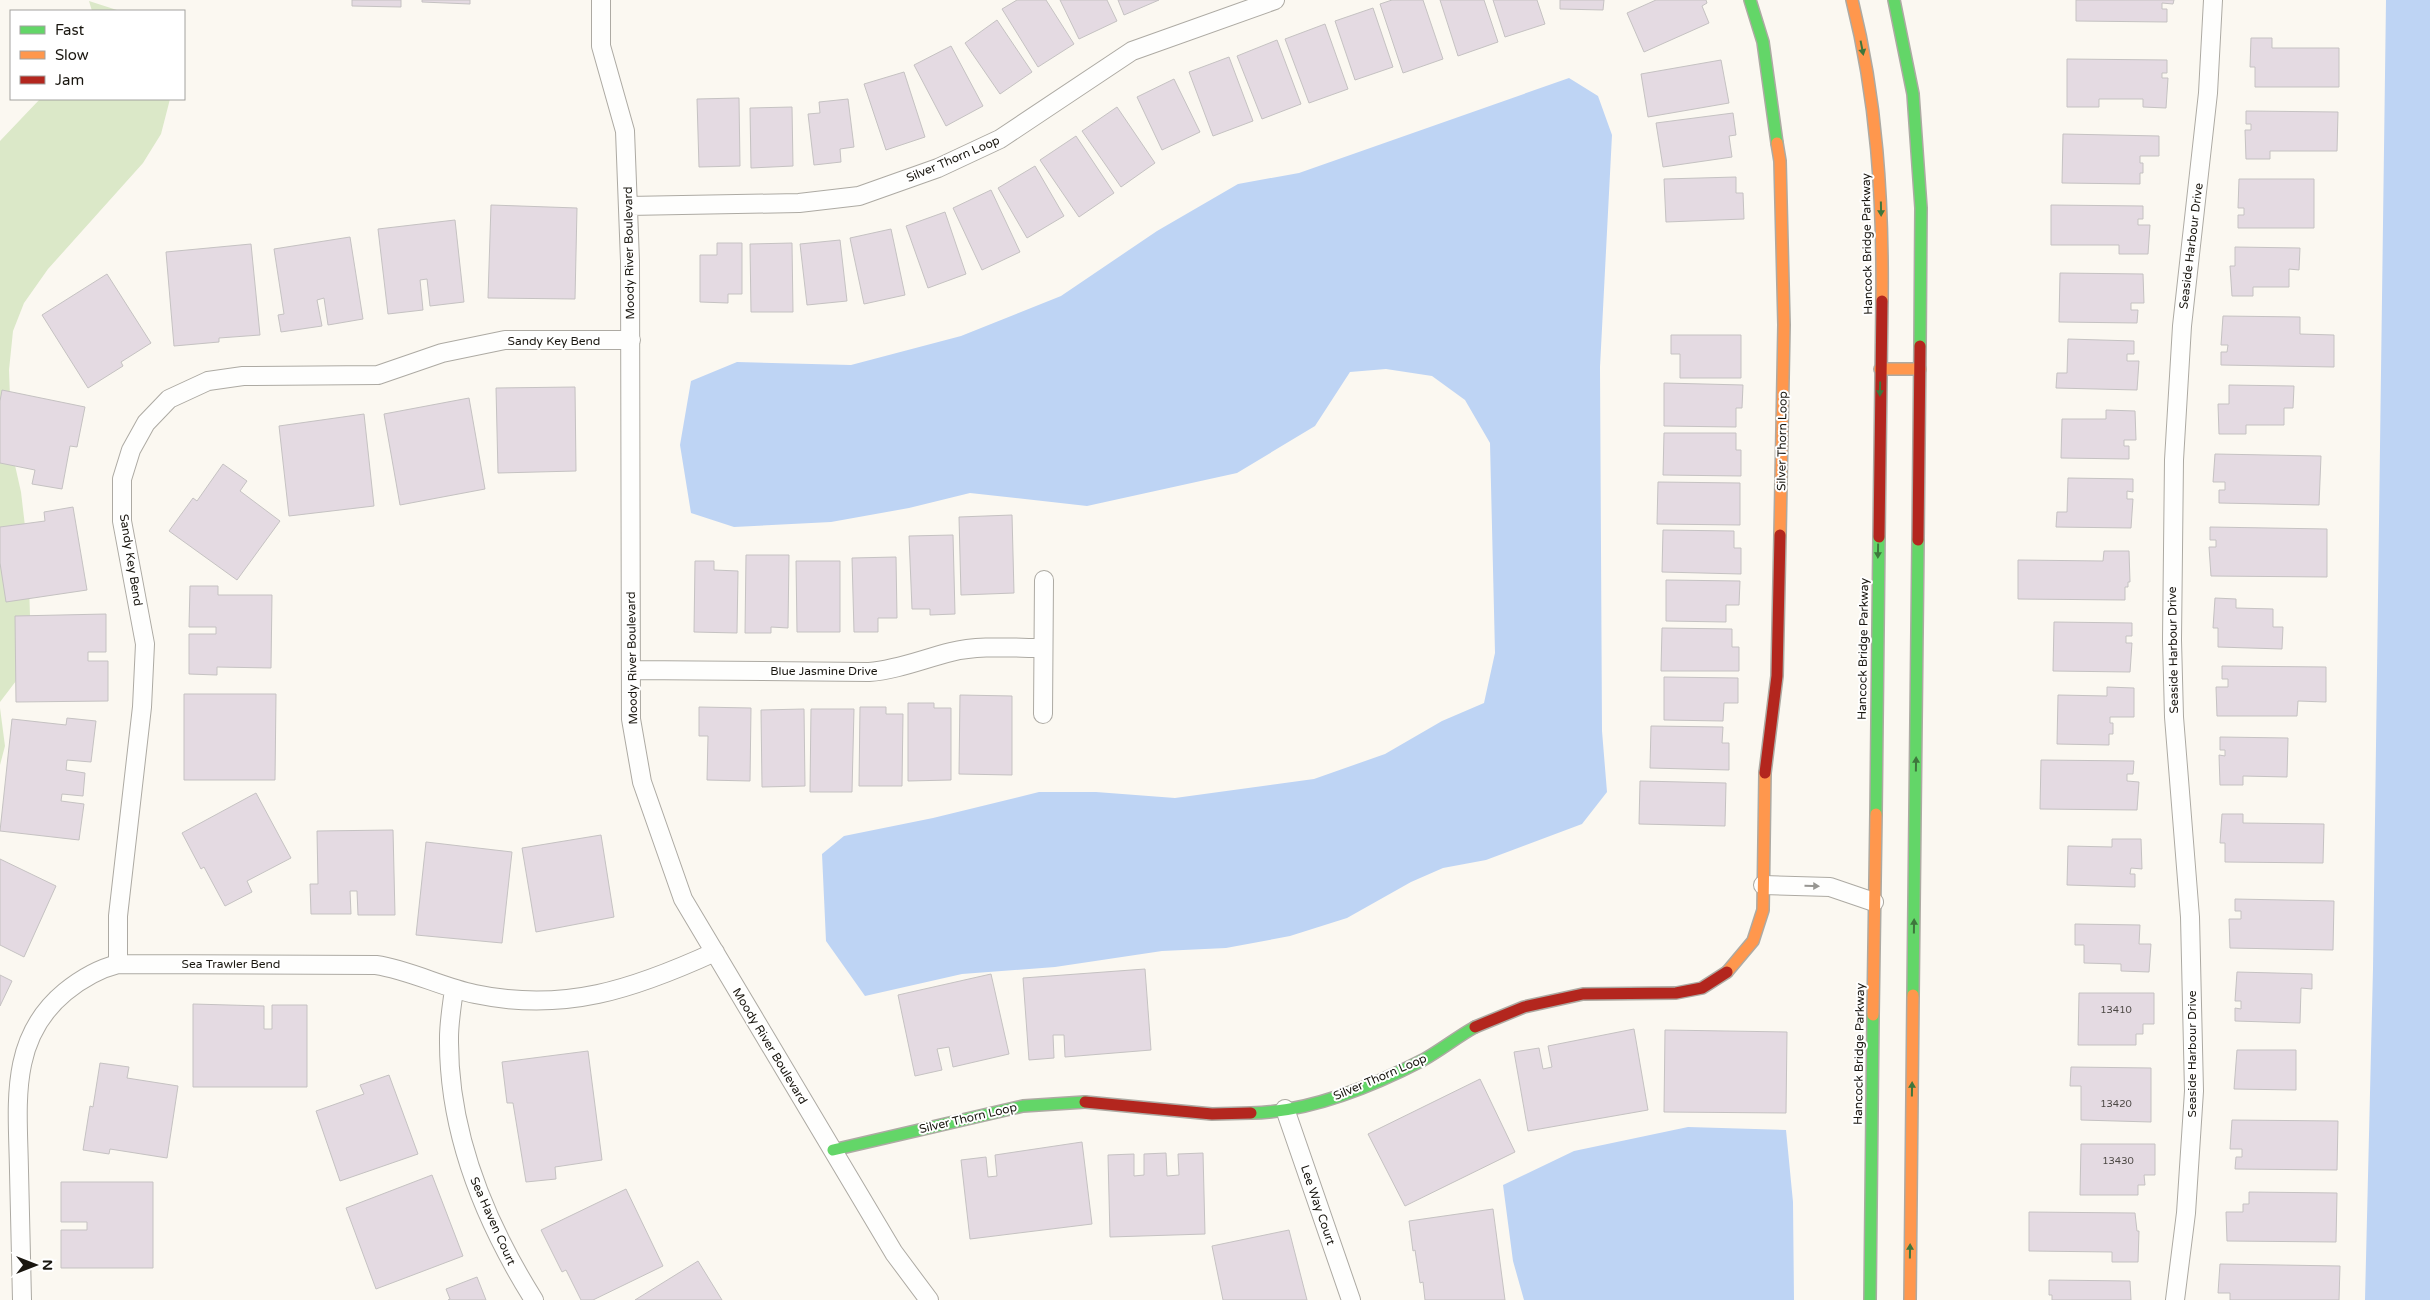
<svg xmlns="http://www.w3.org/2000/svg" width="2430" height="1300" viewBox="0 0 2430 1300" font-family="'Varela Round',sans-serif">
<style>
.green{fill:#dbe8c8}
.water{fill:#bed4f4}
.building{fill:#e4dae2;stroke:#c5c2c2}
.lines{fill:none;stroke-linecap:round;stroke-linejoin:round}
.street-casing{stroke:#adaaa3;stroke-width:20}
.fast-casing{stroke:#adaaa3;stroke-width:14}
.slow-casing{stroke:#adaaa3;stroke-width:14}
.jam-casing{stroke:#adaaa3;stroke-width:14}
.street{stroke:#fefefd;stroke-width:18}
.fast{stroke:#63d668;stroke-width:11}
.slow{stroke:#ff974d;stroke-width:11}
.jam{stroke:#b3261e;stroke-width:11}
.oneway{fill:#3e763c}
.oneway2{fill:#979692}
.labels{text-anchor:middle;stroke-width:4;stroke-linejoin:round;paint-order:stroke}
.number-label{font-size:10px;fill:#4c4844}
.street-label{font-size:12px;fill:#1a1710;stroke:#fff}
</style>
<rect width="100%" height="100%" fill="#fbf8f1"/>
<path class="green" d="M89,1L120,11H121H92Z
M40,99H170L161,134L143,163L48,269L24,303L13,331L9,370L12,452L21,492L28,552L30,616L19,677L0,702V141Z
M0,708L5,746L0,765Z"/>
<path class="water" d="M2386,0H2430V1300H2365L2373,969Z
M1569,78L1598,96L1612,135L1600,367L1602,731L1607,792L1582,824L1486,860L1443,868L1411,882L1347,918L1290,936L1226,948L1162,951L1055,967L962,974L865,996L826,941L822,854L844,836L933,818L1039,792H1096L1175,798L1314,779L1385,754L1442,721L1484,703L1495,653L1490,443L1465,400L1432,376L1386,369L1350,372L1315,426L1237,473L1087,506L970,493L909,508L831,522L734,527L691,513L680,445L691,381L737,362L851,365L961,336L1061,296L1157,231L1238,184L1299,173Z
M1688,1127L1786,1130L1793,1202L1794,1300H1524L1513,1261L1503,1185L1574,1151Z"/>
<path class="building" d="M352,0H401V7L352,6Z
M422,0H470V4L422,2Z
M1017,0H1046L1074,44L1038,67L1002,9Z
M1060,0H1107L1117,21L1079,39Z
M1118,0H1159L1124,15Z
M1392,0H1423L1443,59L1403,73L1380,4Z
M1440,0H1484L1498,42L1458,56Z
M1493,0H1537L1545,24L1505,37Z
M1560,0H1604L1603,10L1560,9Z
M1656,0H1706L1707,3L1702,6L1709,23L1644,52L1627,13Z
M2076,0H2174L2173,4L2162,3V9H2167V22L2076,21Z
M1373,8L1393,67L1355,80L1335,21Z
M997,20L1032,72L1000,94L965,43Z
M1325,24L1348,89L1309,103L1285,39Z
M2251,38H2272V48H2339V87H2255V67H2250Z
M1277,40L1301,104L1262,119L1237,56Z
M951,46L983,106L946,126L914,65Z
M1229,57L1253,121L1213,136L1189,72Z
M2067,59L2167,60V73H2162V78H2168L2166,108L2143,107V99H2099V107H2067Z
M1721,60L1729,103L1648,117L1641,74Z
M904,72L925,137L886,150L864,84Z
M1174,79L1200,132L1162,150L1137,97Z
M739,98L740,166L699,167L697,99Z
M848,99L854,147L840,149L841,162L814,165L808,114L820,113L819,102Z
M792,107L793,166L751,168L750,108Z
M1117,107L1155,163L1121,187L1082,131Z
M2246,111L2338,112L2337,151H2270V159H2246L2245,130H2251V124H2246Z
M1733,113L1736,135L1729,136L1732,157L1663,167L1656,123Z
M2063,134L2159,136V156H2140V163H2143V173H2140V184L2062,183Z
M1076,136L1114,193L1079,217L1040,160Z
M1035,166L1064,216L1027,238L998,188Z
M1736,177V193H1743L1744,219L1666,222L1664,179Z
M2239,179H2314V228H2238V215H2244V208H2238Z
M991,190L1020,252L982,270L953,208Z
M491,205L577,208L575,299L488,298Z
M2051,205L2143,206V219H2138V225H2150L2148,254H2119V245H2051Z
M945,212L966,274L928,288L906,226Z
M455,220L464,302L430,306L427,279L420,280L423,310L388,314L378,229Z
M891,229L905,295L864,304L850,238Z
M350,237L363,319L328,325L324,298L317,300L322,326L281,332L278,315L284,314L274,249Z
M840,240L847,301L807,305L800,244Z
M717,243H742V294H728V303L700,302V255H717Z
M792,243L793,312H751L750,244Z
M251,244L260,335L219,338V342L174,346L166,252Z
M2235,247L2300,248L2299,270L2289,269V287H2253V296H2232L2230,266H2235Z
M2060,273L2143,274L2144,303H2131V310H2138L2137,323L2059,322Z
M107,274L151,343L121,362L123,366L88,388L42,315Z
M2223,316L2300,317V334L2334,335V367L2221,365V352H2227L2228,345H2221Z
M1671,335H1741V378H1680V354H1671Z
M2068,339L2134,341V354H2127V361H2139L2137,390L2056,388L2057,373H2067Z
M1664,383L1743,385L1742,408H1736V427L1664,426Z
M2229,385L2294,386L2293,408H2284V425H2246V434H2219L2218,404H2229Z
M575,387L576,471L498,473L496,388Z
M2,390L85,407L77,447L70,446L62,489L32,484L35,470L0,463V401Z
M469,398L485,489L400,505L384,414Z
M2106,410L2135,411L2136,440H2124V446H2129V459L2061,458L2062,419H2106Z
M364,414L374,506L289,516L279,426Z
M1664,433H1736V450H1741V476L1663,475Z
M2215,454L2321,456L2319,505L2219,503V490H2225V482H2213Z
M223,464L247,481L240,491L280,521L237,580L169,531L193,498L197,501Z
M2068,478L2133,479V492L2127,491V499H2133L2131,528L2056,527L2057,512H2067Z
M1658,482L1740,483V525L1657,524Z
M73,507L87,590L6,602L0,563V527L45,521L44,512Z
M1012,515L1014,593L961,595L959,517Z
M2210,527L2327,529V577L2211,576L2209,547H2216V540H2210Z
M1663,530L1734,531V548H1741V574L1662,572Z
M953,535L955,614L930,615V609H912L909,536Z
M2104,551H2129L2130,582H2128V587H2125V600L2018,599V560L2103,561Z
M746,555H789L788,628L771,627V633H745Z
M896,557L897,618H878V632H854L852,558Z
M695,561H714V570L738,571L737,633L694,632Z
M796,561H840V632H797Z
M1666,580L1740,581L1739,605H1726V622L1666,621Z
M190,586H218V595H272L271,668L217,667V675L189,674V634H216V627H189Z
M2215,598L2236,599V608L2273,609V627H2283L2282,649L2218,647V628H2213Z
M106,614V652H88V661H108V701L16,702L15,616Z
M2054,622L2132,623V636H2126V643H2132L2130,672L2053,671Z
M1662,628L1732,629V647H1739V671H1661Z
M2222,666L2326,667V702L2298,701L2297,716H2217L2216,687H2228V679H2222Z
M1664,677L1738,678V703H1724L1723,721L1664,720Z
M2107,687L2134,688V717H2110V723H2113V734H2109V745L2057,744L2058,695L2107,696Z
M184,694H276L275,780H184Z
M960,695L1012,696V775L959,774Z
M908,703H934V708H951V780L908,781Z
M699,707L751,708L750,781L707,780L708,736H699Z
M860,707H886V714H903L902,786H859Z
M804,709L805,786L762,787L761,710Z
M811,709H854L852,792H810Z
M67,718L96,721L91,762L67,760L66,770L85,773L83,796L62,794L61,801L84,804L79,840L0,831L12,719L66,725Z
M1651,726L1723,727L1722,743H1729V770L1650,768Z
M2220,737L2288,738L2287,777L2243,776V785H2220L2219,755L2225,756V750H2220Z
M2041,760L2134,761L2133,774H2127V781L2139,782L2137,810L2040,809Z
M1640,781L1726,783L1725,826L1639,824Z
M256,793L291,858L247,881L252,892L225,906L204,867L201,869L182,833Z
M2222,814H2243V823L2324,824L2323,863L2225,862V843H2220Z
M393,830L395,915H358L357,891H350L351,914H311L310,884H318L317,831Z
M601,835L614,917L536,932L522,848Z
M2112,839H2141L2142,869L2131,868L2130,874H2135V887L2067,885L2068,846L2112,847Z
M426,842L512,852L502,943L416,935Z
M0,859L56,886L24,957L0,945Z
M2235,899L2334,901L2333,950L2230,948L2229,919H2241V911H2235Z
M2075,924L2140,925L2139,944H2151L2149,972L2121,971V964L2084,963V945H2075Z
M1145,969L1151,1050L1065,1057L1064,1035H1053L1054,1058L1029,1060L1023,978Z
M2237,972L2312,974V989L2301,988L2300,1023L2235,1021V1008L2241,1009V1001H2235Z
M991,974L1009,1054L953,1067L949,1047L937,1049L942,1070L915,1076L898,995Z
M0,975L12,981L0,1006Z
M2079,993H2154V1024H2143V1034H2136V1045H2078Z
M193,1004L264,1006V1029H272V1005H307V1087H193Z
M1634,1029L1648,1110L1528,1131L1514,1052L1539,1048L1543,1069L1552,1067L1548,1046Z
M1665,1030L1787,1032L1786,1113L1664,1112Z
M2237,1050H2296V1090L2234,1089Z
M588,1051L602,1160L555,1167L556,1179L526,1182L513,1103H507L502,1062Z
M100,1063L129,1067L127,1078L178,1086L167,1158L110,1149L109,1154L83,1150L90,1106L93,1107Z
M2071,1067L2151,1068V1122L2081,1120V1086H2070Z
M389,1075L418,1154L340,1181L316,1111L364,1094L360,1085Z
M1480,1079L1515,1152L1405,1206L1368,1134Z
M2232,1120L2338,1121L2337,1170L2235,1169L2236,1157H2242V1149H2230Z
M1082,1142L1092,1224L970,1239L961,1160L986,1157L988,1177L997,1176L995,1155Z
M2081,1144H2155V1175H2144L2145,1185H2138V1195H2080Z
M1166,1153L1167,1176L1179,1175L1178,1154L1203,1153L1205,1234L1110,1237L1108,1155L1134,1154V1176L1144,1175V1154Z
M432,1175L463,1256L376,1289L346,1208Z
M61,1182H153V1268H61V1230H87V1222H61Z
M626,1189L663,1266L593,1300H581L566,1270L562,1272L541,1230Z
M2249,1192L2337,1193L2336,1242L2227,1241L2226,1212H2243V1204H2249Z
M1493,1209L1505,1300H1425L1423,1282L1420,1283L1415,1250L1413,1251L1409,1221Z
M2029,1212L2135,1213L2137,1231H2139L2138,1262H2112V1252L2029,1251Z
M1289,1230L1307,1300H1223L1212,1246Z
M698,1261L722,1300H635Z
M2220,1264L2340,1266L2339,1300H2230V1293H2218Z
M477,1277L486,1300H448L450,1299L446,1289Z
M2049,1280L2130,1281L2131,1300H2052V1295H2049Z"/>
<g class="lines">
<defs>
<path id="street" d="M601,0V46L625,131L630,261L631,719L642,782L683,899L894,1253L929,1300
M628,206L799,203L859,196L938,168L1000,139L1132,51L1275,0
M631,670L869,672C897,670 923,659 951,652C980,645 1013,648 1043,648
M1043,714L1044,580
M1763,885L1830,887L1874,902
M118,964V916L142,707L145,644L122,521V479L131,450L146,423L169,399L208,381L243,376L378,375L442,353L505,340H631
M454,989C452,1005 449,1022 449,1038C448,1132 485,1222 534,1300
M1285,1109L1351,1300
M22,1300C21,1257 20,1214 19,1171C18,1105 8,1039 65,992C81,979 98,969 118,964L376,965C410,970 441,987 475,994C564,1013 634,989 715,952
M2175,1300L2186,1213L2194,1091L2190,917L2174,717L2172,640L2174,460L2182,326L2208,93L2213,0"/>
<path id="fast" d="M1750,0L1763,42L1777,143
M1894,0L1913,94L1921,208L1920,346
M1876,814L1879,537
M1913,995L1918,540
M1251,1113C1308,1112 1373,1086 1423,1060C1441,1050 1457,1037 1475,1027
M833,1150L1023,1106L1085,1102
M1870,1300L1873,1015"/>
<path id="slow" d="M1852,0C1877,99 1883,200 1882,301
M1777,143L1780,161L1784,325L1780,535
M1880,369H1920
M1727,972L1753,941L1763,910L1765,773
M1873,1015L1876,814
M1910,1300L1913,995"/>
<path id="jam" d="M1879,537L1882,301
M1918,540L1920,346
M1765,773L1777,676L1780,535
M1475,1027L1524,1007L1583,994L1676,993L1702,988L1727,972
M1085,1102L1212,1114L1251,1113"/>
</defs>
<use href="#street" class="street-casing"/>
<use href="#fast" class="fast-casing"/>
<use href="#slow" class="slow-casing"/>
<use href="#jam" class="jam-casing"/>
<use href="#street" class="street"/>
<use href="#fast" class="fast"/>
<use href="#slow" class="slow"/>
<use href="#jam" class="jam"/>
</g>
<defs><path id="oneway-solid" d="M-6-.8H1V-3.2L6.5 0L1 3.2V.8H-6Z" transform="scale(1.25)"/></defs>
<g class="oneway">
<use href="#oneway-solid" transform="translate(1862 48) rotate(79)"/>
<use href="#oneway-solid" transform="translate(1881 209) rotate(89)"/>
<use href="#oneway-solid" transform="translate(1880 389) rotate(91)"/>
<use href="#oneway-solid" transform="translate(1878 551) rotate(91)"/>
<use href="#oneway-solid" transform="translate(1916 764) rotate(-89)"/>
<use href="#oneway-solid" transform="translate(1914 926) rotate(-89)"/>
<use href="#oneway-solid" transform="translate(1912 1089) rotate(-89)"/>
<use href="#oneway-solid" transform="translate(1910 1251) rotate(-89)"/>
</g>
<use class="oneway2" href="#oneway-solid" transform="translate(1812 886) rotate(1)"/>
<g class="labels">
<g class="number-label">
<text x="2116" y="1013">13410</text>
<text x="2116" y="1107">13420</text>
<text x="2118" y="1164">13430</text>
</g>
<g class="street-label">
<text transform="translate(953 159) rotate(-23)" y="4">Silver Thorn Loop</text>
<text transform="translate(1867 244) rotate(-91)" y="4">Hancock Bridge Parkway</text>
<text transform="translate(2191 246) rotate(-83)" y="4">Seaside Harbour Drive</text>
<text transform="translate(629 253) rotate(-91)" y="4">Moody River Boulevard</text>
<text x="554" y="345">Sandy Key Bend</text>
<text transform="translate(1782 441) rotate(-89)" y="4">Silver Thorn Loop</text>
<text transform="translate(131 560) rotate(81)" y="4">Sandy Key Bend</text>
<text transform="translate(1863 649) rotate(-89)" y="4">Hancock Bridge Parkway</text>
<text transform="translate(2173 650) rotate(-91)" y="4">Seaside Harbour Drive</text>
<text transform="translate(632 658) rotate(-91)" y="4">Moody River Boulevard</text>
<text x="824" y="675">Blue Jasmine Drive</text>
<text x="231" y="968">Sea Trawler Bend</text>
<text transform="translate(770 1046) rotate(59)" y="4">Moody River Boulevard</text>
<text transform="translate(1859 1054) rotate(-89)" y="4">Hancock Bridge Parkway</text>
<text transform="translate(2192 1054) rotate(-90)" y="4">Seaside Harbour Drive</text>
<text transform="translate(1380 1077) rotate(-23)" y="4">Silver Thorn Loop</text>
<text transform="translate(968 1118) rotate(-13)" y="4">Silver Thorn Loop</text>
<text transform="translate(1318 1205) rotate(71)" y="4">Lee Way Court</text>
<text transform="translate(493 1221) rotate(66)" y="4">Sea Haven Court</text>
</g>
</g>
<rect x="10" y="10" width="175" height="90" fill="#ffffff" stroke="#a3a29f"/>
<rect x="20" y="26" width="25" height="8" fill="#63d668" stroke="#a3a29f"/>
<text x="55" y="35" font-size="15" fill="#1a1710">Fast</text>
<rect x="20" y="51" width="25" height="8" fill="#ff974d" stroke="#a3a29f"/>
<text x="55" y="60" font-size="15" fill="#1a1710">Slow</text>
<rect x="20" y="76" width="25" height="8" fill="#b3261e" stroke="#a3a29f"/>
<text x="55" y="85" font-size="15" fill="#1a1710">Jam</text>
<g transform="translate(35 1265) rotate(90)" stroke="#ffffff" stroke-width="4" paint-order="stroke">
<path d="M0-4L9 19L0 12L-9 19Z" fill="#1a1710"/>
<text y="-8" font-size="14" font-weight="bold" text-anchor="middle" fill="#1a1710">N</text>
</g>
</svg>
